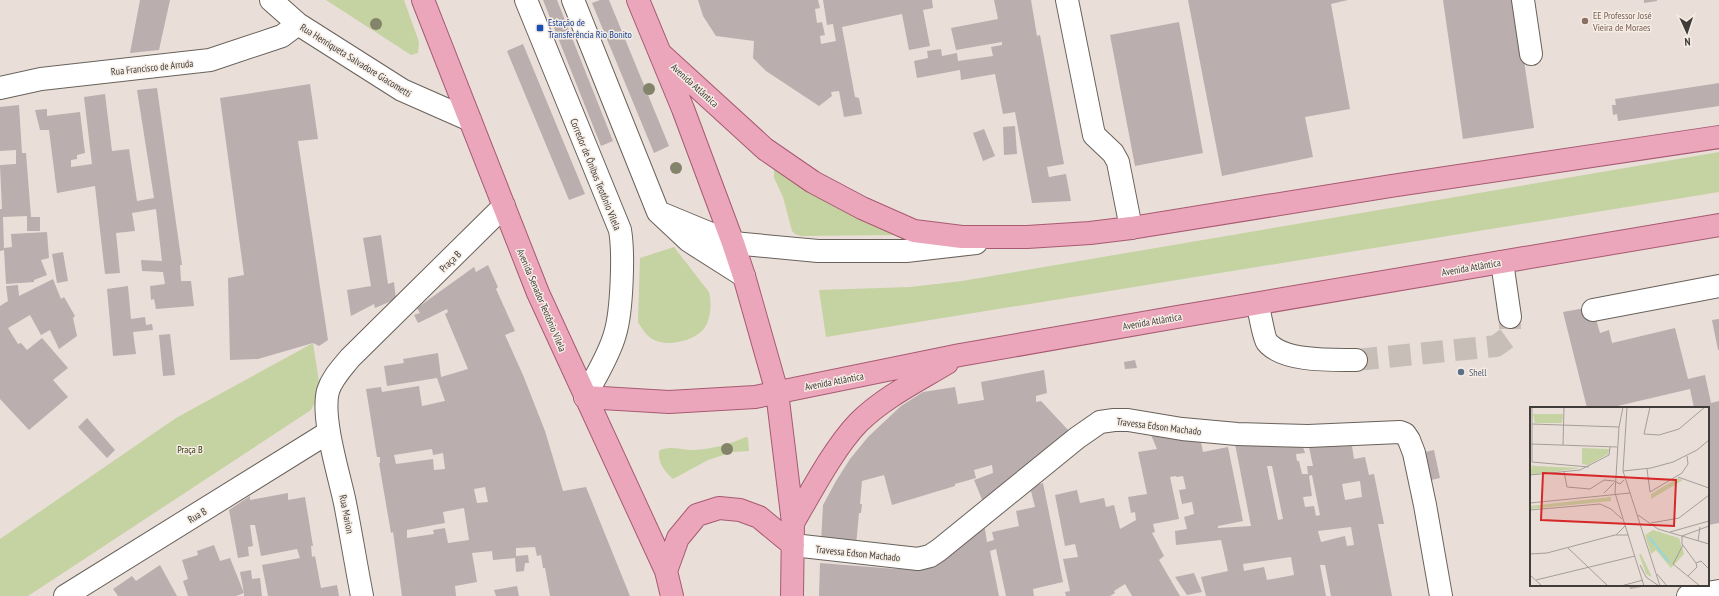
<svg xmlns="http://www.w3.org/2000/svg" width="1719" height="596" viewBox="0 0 1719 596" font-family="'PT Sans Narrow',sans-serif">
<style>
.green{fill:#c5d2a1}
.building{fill:#baaeae;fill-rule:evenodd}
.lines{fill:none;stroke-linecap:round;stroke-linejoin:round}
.minor-tunnel{stroke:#c7beb8;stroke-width:22;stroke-dasharray:22 11;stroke-linecap:butt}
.minor-casing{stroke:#69615b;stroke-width:24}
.major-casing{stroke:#a75a71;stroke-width:24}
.minor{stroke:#fff;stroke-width:22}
.major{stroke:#eca6bc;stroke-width:22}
.tree{fill:#84846b}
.education-dot{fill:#8d6e63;stroke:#f6ede5;stroke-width:1.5}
.transit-dot{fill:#1a4fb4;stroke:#f6ede5;stroke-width:1.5}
.service-dot{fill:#5c6f8a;stroke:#f6ede5;stroke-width:1.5}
.labels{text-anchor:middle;stroke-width:3;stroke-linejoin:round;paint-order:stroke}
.education-label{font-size:10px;fill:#785e54;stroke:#f6ede5;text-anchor:start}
.transit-label{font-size:10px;fill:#164399;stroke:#f6ede5;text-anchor:start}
.street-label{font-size:10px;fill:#3f3c39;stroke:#f6ede5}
.service-label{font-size:10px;fill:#4e5e75;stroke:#f6ede5;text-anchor:start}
.park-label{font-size:10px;fill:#323a12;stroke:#f6ede5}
.inset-river{fill:none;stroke:#90d7e2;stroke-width:2}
.inset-road{fill:none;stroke:#a59e98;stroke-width:1}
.view{fill:#d62828;fill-opacity:0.15;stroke:#d62828;stroke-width:2}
.inset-edge{fill:none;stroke:#3f3c39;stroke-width:2}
</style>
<rect width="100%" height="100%" fill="#e9dfd8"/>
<path class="green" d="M326,0H404L419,42L418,53L411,55Z
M1719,152V192L826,337L819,290L910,287L962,281Z
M774,168L898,235L801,236L795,234L792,231L783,197L774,178Z
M674,247L709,292C712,304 711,322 702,331C690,342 666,347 652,339C646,335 642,329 638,322L640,258Z
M313,343L319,382V394L311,410L28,596H0V539L176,418Z
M746,437L748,438L749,451L733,452L708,460L673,479C664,471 658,463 659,451C667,445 683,450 693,450C712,449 728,445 746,437Z"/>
<path class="building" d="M140,0H170L159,50L130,53Z
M543,0H557L613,141L601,146Z
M600,0H609L669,146L654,153L592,3Z
M698,0H818L820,8L815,9L817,23L822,22L825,35L820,36L821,44L836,41L833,24L827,25L823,0H932L933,8L923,10L930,46L909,50L902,14L842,27L855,97L859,98L862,114L844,117L839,91L831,92L832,96L819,106L766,71L753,58L754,41L716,36L703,16Z
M994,0H1031L1037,36L1040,35L1064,164L1047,167L1049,177L1066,174L1071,201L1032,203L1015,112L1003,114L995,74L961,80L960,70L917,78L914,61L928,58L927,51L941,49L942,56L957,53L958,61L993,56L991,47L1002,45V42L956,50L951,28L998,19Z
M1188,0H1348L1331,4L1350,109L1305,117L1313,157L1222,176Z
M1443,0H1515L1534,128L1463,139Z
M1644,0H1657V1L1644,3Z
M1179,22L1203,153L1135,166L1110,35Z
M523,44L585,194L569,200L507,51Z
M1719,83V106L1618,121L1617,114L1613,115L1612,105H1616L1615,99Z
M310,84L318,139L298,141L328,340L319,346L313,343L258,359L230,360L228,278L244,275L220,98Z
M157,88L182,265H180L181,281H191L194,306L156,309L154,299L151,300L150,286L165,284L163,272L142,271L141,260L162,261L156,209L132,213L135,231L116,233L120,273L105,274L95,186L57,193L49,130H40L35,110L47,109V116L80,112L85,153L77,155V159L71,160V167L92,164L84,97L105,94L112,151L129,149L137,201L154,198L137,90Z
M19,105L22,153H26L31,217H40V231H27V216L3,217L4,248L12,247L11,234L47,232L49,258L41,260L47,275L34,280V282L6,284L4,250L0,251V209H2L0,165L16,164V150L0,151V107Z
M1015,126L1017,154L1004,155L1003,127Z
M984,129L995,156L983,161L973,133Z
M381,235L388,284L394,282L396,299L375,308L374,304L351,316L347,290L371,286L363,238Z
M63,252L68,281L57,283L52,254Z
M488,265L498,287L496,289L515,331L505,335L523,375L545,431L563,491L586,487L630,596H550L545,568H543L541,555L537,556L535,547L516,548V556L528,555L529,563H525L524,571L516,572L515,558L493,560L492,551L472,553L477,582L455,586L456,596H402L393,532L391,533L379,463H380V457H377L366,389L381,387L382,392L419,386L422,406L445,401L437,378L387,386L384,366L404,363L403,359L438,353L441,377L468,369L445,314L448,312L447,309L418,323L414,315L420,313L417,308L474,267L476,272ZM432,449L433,455L443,453L445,469L434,470L433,459L396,464L394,455ZM485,487L488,502L477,503L474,489ZM464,508L469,540L448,543L445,528L433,530L434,534L407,538V530L445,523L443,512Z
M53,279L61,299L64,297L75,316L73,318L77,336L59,349L50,330L41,335L30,315L8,328L18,344L21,343L27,350L42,338L68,368L53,380L68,397L29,430L0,399V306L8,301L6,286L18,285L19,296Z
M128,286L131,319L145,317L146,325L152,324L153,330L133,332L136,354L113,356L107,289Z
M1585,308L1588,321L1596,319L1600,333L1609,330L1612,343L1675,328L1688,379L1705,375L1711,403L1719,401V523L1708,525V408H1694L1690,389L1609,408H1587L1563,312Z
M1719,319V350H1718L1712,320Z
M170,334L175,375L163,376L159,335Z
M1135,360L1137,368L1125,369L1124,362Z
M1044,370L1047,393L1036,396V402L1041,401L1069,431L983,502L974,480L993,473L992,465L974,470L976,478L955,484V486L892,505L884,475L862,481L860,504H862L861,513H859L856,545L821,543L823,505L836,481L850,459L868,437L901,406L923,392L955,387L958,404L984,400L981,382Z
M87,418L115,450L107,458L78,427Z
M1151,435L1201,442L1203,452L1228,447L1243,521L1218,526V528L1251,526L1235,444L1303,447L1305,453L1296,454L1297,461H1299L1302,474H1308L1307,466H1313L1309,447L1352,446L1354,459L1365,457L1369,475L1374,474L1384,524H1378L1392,596H1331L1325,565H1320L1326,596H1206L1201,577L1228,571L1221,540L1176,545L1175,531L1187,529L1184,517L1194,514L1192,502L1182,504L1179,490L1186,489L1183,476L1176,477V476L1170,477L1179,519L1153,524L1155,532L1152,533L1164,556L1159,560L1180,596H1132L1125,584L1114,591L1115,593L1110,596H1066L1065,592L1070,591L1063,559L1078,557L1075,544L1065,546L1055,495L1077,490L1080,503L1104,498L1106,507L1114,505L1120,529L1136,520L1135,512L1131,513L1128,497L1147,494L1138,452L1157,449ZM1267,466H1272L1283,519L1278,520ZM1312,475L1320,515L1316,516L1314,506L1305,507L1303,497L1312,496L1309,476ZM1360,481L1362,497L1345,500L1342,484ZM1351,527L1354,545L1347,546L1345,536L1321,542L1318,531ZM1291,557L1294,575L1267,580L1264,567L1244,571L1243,564Z
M1434,450L1440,478L1431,480L1425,452Z
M1043,483L1063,582L1033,589L1034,596H1006L996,549L990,551L999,596H819L820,563L896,569H926L941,559L984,523L987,542L994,540L992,532L1019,526L1016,511L1035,507L1030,487Z
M288,493V500L305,497L313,546H311L312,557L315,556L321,588L337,585L339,596H268L262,565L300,558L297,549L261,556L255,525H250L253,546L248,547L249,556L238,558L229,510L250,496V500Z
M214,545L220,561L230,558L244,593L240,572L251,570L252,579L260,578L262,596H244V593L236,596H188L183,581L188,579L182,560L198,555L197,551Z
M160,565L177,596H118L113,589L132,576L136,581Z
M1194,573L1202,592L1187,595L1175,577Z
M1629,585H1647V586L1630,589Z
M517,586L519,596H496L494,590Z"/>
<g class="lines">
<path class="minor-tunnel" d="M1356,360L1496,346L1510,336V317"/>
<defs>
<path id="minor" d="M271,0L298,24L402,90L470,120
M526,0L620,230C624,253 622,311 615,334C609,356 595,377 585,397
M573,0L658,212L689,241L744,276
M1067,0L1094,135L1113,153L1118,162L1131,228
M1523,0L1531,54
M0,88L41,79L210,60L282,36L298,24
M658,212L733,243L818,251H906L976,243
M1502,262L1510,317
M1258,304C1259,311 1264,338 1267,342C1283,362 1333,360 1356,360
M1593,310L1719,286
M793,545L918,559L930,556L939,550L1077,438L1100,422L1114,420H1128L1182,429L1237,434L1308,436L1400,432L1405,434L1409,440L1414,453L1425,505L1441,596
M65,596L329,432
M362,596C356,565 351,534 345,503C339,474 321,418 328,391C332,378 341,369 350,358L504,206
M1688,596L1719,591"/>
<path id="major" d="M423,0L538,293L666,571L672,596
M638,0L683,109L733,243L744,276L777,392L793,523L792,596
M661,54L765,149L813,182L862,208L914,231L962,237H1027L1090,233L1131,228L1391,186L1719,137
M585,397L669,402L755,397L960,355L1177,317L1719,225
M793,523C811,492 834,448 858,423C883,398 917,381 947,363
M666,571L678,538L697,515L719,508L740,510L759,517L793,545"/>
</defs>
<use href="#minor" class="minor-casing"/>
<use href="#major" class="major-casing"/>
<use href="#minor" class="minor"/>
<use href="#major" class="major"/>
</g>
<g class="tree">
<circle cx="376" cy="24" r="6"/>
<circle cx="649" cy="89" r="6"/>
<circle cx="676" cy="168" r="6"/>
<circle cx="727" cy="449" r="6"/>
</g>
<circle class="education-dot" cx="1585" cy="21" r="4"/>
<rect class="transit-dot" x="536" y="24" width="8" height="8" rx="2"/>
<circle class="service-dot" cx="1461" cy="372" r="4"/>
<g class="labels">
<g class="education-label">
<text x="1593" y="19">EE Professor José<tspan x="1593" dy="12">Vieira de Moraes</tspan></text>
</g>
<g class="transit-label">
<text x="548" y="26">Estação de<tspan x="548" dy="12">Transferência Rio Bonito</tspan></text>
</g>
<g class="street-label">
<text transform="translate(356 60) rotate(32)" y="4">Rua Henriqueta Salvadore Giacometti</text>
<text transform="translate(152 67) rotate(-6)" y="4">Rua Francisco de Arruda</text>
<text transform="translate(695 85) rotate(42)" y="4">Avenida Atlântica</text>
<text transform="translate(596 174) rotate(68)" y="4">Corredor de Ônibus Teotônio Vilela</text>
<text transform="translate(450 261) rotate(-45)" y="4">Praça B</text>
<text transform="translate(1471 267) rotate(-10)" y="4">Avenida Atlântica</text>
<text transform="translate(542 300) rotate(67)" y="4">Avenida Senador Teotônio Vilela</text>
<text transform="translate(1152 321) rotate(-10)" y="4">Avenida Atlântica</text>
<text transform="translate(834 381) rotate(-11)" y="4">Avenida Atlântica</text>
<text transform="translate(1159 426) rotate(7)" y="4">Travessa Edson Machado</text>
<text transform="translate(347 514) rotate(79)" y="4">Rua Marion</text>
<text transform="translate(197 515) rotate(-31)" y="4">Rua B</text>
<text transform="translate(858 553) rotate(6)" y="4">Travessa Edson Machado</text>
</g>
<g class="service-label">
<text x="1469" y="376">Shell</text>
</g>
<g class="park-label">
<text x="190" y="453">Praça B</text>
</g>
</g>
<g transform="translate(1530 407)">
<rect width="179" height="179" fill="#e9dfd8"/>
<path d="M3,7H33L32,16H5ZM52,41L79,42L78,47L58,58L52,57ZM2,58L5,59L51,61L0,68ZM148,71L153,73L121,92V87ZM81,90V94L0,102V99ZM123,123L149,131L154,147L141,161L126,143L121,147L115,128ZM109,147H111L122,170L116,167Z" fill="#c5d2a1"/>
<path class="inset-river" d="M119,130L139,155"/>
<path class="inset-road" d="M2,0V55L59,60M93,0L89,20L85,86L114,179M97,0L93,64L130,179M120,0L114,27L129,28L149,22L175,0M2,17L89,20M1,37L87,40M33,38L34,0M117,62L120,85L152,66L158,57L157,49M93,64L121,61L143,55L167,43L179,33M34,65L37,80L60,82L74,73L84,74M0,68L50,63L79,48L80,40M148,70L179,81M84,74L90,77L94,73M74,86L84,76M0,96L100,86M0,103L70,97L81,102L92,112M108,108L128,122L179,137M121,116L149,111L179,88M140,125L179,114M86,128L95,119M152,129V137L166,156M152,129L179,119M168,134L170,120M153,138L143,157L170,179M38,141L78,179M0,147L17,146L85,128H98M166,156L171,154L179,162M110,158L116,170L129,179M127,167L137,179M0,168L12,179M158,169L167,160L166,156M6,173L105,149M91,179L113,173"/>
<path class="view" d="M13,66L146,73L144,119L11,113Z"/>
<rect width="179" height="179" class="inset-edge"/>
</g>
<g transform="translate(1687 32) rotate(177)" stroke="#f6ede5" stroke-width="3" paint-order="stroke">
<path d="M0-3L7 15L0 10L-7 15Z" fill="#3f3c39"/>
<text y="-6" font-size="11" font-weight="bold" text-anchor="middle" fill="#3f3c39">N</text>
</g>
</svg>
